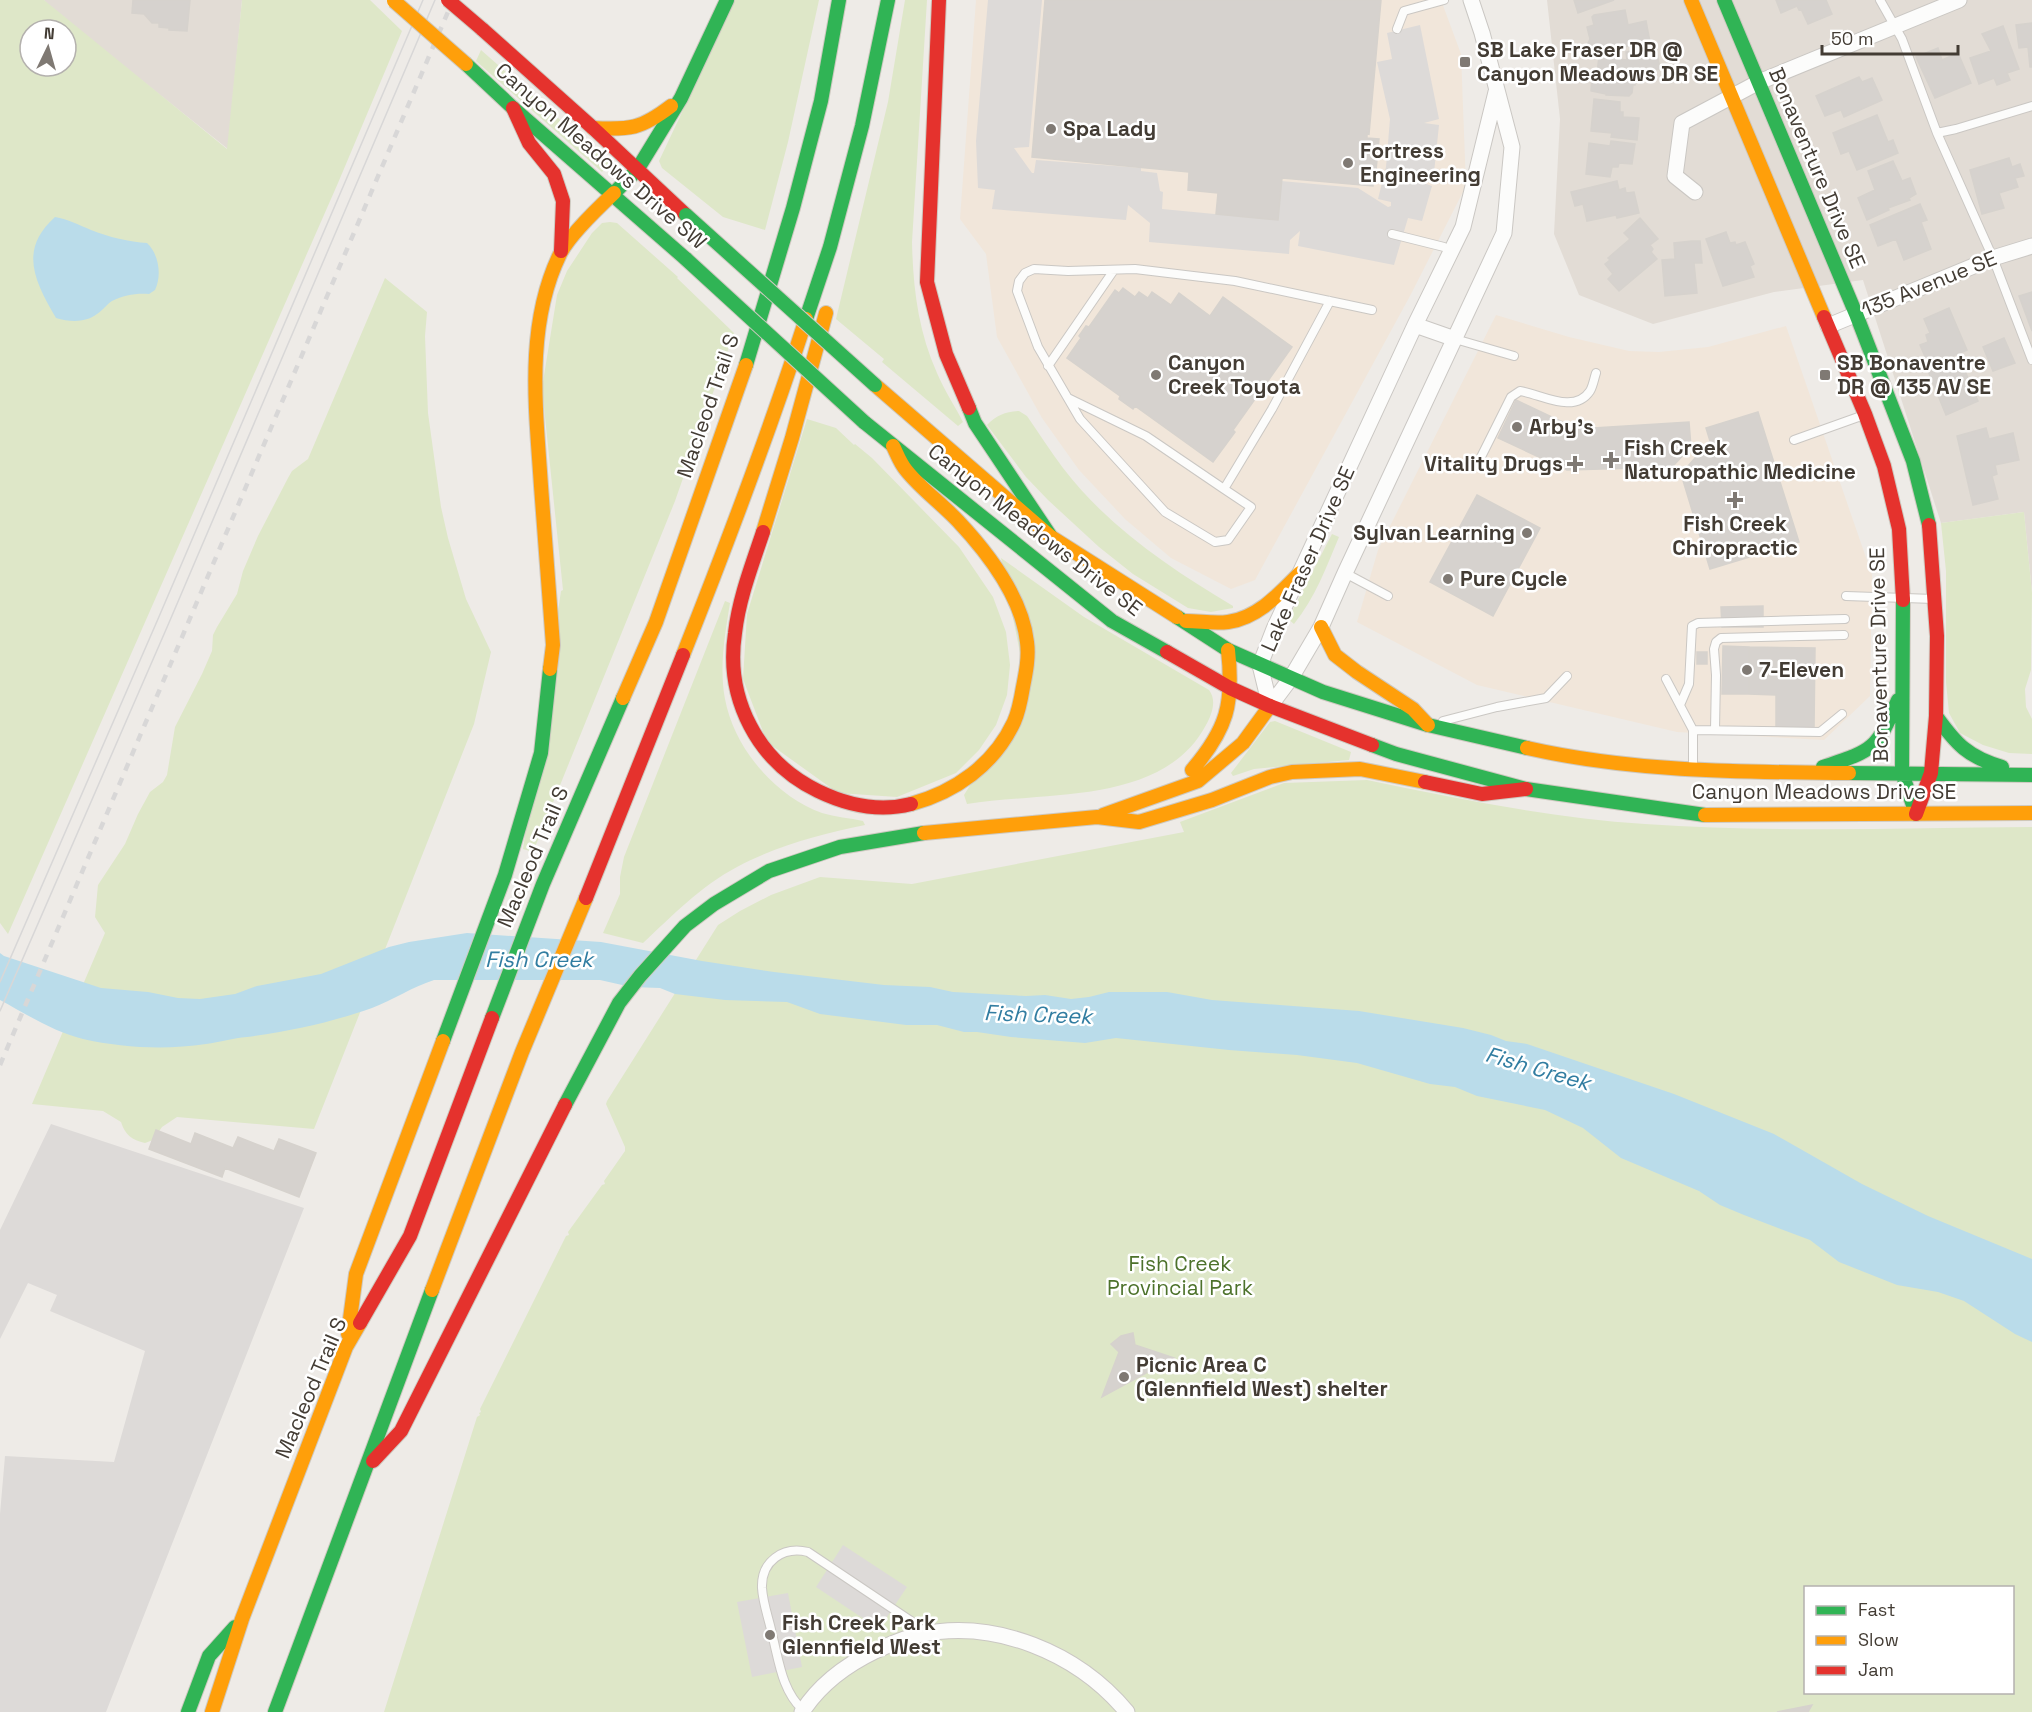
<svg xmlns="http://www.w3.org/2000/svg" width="2032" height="1712" viewBox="0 0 2032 1712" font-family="'Space Grotesk',sans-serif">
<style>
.residential{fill:#e2dcd5}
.commercial{fill:#f1e6da}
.green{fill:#dee7c8;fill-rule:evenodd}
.parking{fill:#dddad8}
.water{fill:#badcea}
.building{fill:#d6d2ce;stroke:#d6d2cd;stroke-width:1.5}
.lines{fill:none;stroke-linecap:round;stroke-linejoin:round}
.lane-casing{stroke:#cac7c3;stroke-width:10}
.street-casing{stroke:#cac7c3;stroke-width:17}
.fast-casing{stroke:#cec9c0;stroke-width:16}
.slow-casing{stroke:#cec9c0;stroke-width:16}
.jam-casing{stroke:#cec9c0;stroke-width:16}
.lane{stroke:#fcfcfb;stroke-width:8}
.street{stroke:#fcfcfb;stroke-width:15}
.fast{stroke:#30b455;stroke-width:14}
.slow{stroke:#ff9f0a;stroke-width:14}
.jam{stroke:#e5322d;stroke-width:14}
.tram{stroke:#d8d7d7;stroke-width:1.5}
.rail{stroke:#d8d7d7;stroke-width:4.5;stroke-dasharray:8 8;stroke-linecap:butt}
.fast-bridge-casing{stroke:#cec9c0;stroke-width:16;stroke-linecap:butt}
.slow-bridge-casing{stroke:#cec9c0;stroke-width:16;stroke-linecap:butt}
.jam-bridge-casing{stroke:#cec9c0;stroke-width:16;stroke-linecap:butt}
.fast-bridge{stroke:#30b455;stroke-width:14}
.slow-bridge{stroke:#ff9f0a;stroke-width:14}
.jam-bridge{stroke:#e5322d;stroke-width:14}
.poi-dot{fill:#7f7973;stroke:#fff;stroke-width:2}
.labels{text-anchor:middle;stroke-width:5;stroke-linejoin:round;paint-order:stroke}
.poi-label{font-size:21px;font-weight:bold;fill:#433c34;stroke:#fff;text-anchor:start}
.street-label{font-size:21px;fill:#433c34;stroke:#fff}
.park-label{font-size:21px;fill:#4d722b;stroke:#fff}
.water-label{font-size:22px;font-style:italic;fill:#317da1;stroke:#fff}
</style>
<rect width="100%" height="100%" fill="#eeebe7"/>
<path class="residential" d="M44,0H242L228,149L50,7Z
M1547,0H2032V593L2024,512L1941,523L1863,280L1774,292L1653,324L1579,295L1554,234L1560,119Z"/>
<path class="commercial" d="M976,0H1441L1461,54L1466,186L1410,296L1255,580L1231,589L1171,558L1125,519L1079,470L1042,418L997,337L986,254L960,219Z
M1496,315L1569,337L1629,351L1659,352L1708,347L1786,326L1872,575L1870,696L1824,740L1677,732L1477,685L1357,622L1378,550Z"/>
<path class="green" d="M0,0H44L227,149L242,0H370L402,31L338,183L8,934L0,923ZM30,30H66V66H30Z
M735,0H819L788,142L765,230L723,217L662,168L659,161Z
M905,0H927L912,242C913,287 918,331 937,373C944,390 955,406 963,422L958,426L882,362L884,359L836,319L888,102Z
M481,50L609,163L602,172L476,61Z
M610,222L617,223L678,277L677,278L734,333L675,501L533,852L523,849L561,591L563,590L542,388L557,295L567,271L592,233L602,223Z
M385,278L427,312L425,336L428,413L441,507L448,538L466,599L491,652L474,724L314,1129L177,1117L162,1127L153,1140L145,1143C132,1140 125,1135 121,1122L103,1111L32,1104L105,933L95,917L98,885L125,844L138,814L150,792L163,782L167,775L175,727L202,674L212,651L213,635L217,627L237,594L243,571L258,536L288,478L292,471L308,459Z
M1019,411L1027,416C1039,433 1050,451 1063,468C1108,527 1171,569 1233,606V608L1211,612L1188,608L1133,574L1099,547L1048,500L1026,477L987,425C997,415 1005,412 1019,411Z
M807,419L836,428L854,445L855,444L872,458L959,547L993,597L1006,632L1010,665L1007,695L996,725L979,750L956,773L897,797L838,793L767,742L743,679L747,614Z
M2024,512L2032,593L2031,670L2025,689L2026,707L2032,719V754L2009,753L1983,745L1960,733L1949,713L1946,682V571L1941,523Z
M1332,534L1339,537C1326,568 1315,598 1294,624L1288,619Z
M1001,558L1084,617L1209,690C1217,700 1212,714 1206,725C1163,806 1044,791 967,804L964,795L1028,693Z
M725,601L730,603C725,634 719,667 725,699C734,748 775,796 822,813C835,817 850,818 863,821L865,825C821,834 776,846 737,867C701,886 672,916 643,943L603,933L620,894V877L624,857Z
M1275,721L1351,752L1349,760L1254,769L1233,776L1231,773L1270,722Z
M1367,780C1459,799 1551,818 1645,824C1774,833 1903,828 2032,827V1712H384L477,1417L480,1415L479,1413L481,1412L480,1409L566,1236L569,1235L568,1232L602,1185L605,1184L604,1181L625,1151V1147L606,1104L607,1101L718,925L740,911L771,895L820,877L912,884L1184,832L1180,822L1284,783ZM1806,1588H2012V1692H1806Z"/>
<path class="parking" d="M988,0H1042L1029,147L1014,148L1032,173H1034L1036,160L1141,168V171L1157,173L1160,191L1163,192L1162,209L1278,220L1281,181L1358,188L1388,207L1391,206V202L1378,199L1386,167L1390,119L1377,62L1392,59L1387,33L1420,25L1439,119L1424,123L1439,125L1433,182L1418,181L1432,186L1422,221L1408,218L1394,265L1298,246L1300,231L1290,240L1289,254L1149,242L1150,223L1128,205L1126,220L992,209L995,190L978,188L976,141Z
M51,1124L304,1208L106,1712H0V1514L5,1456L114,1462L145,1351L50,1311L57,1295L28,1283L0,1339V1230Z
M843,1545L907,1587L879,1629L816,1587Z
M788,1593L802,1667L752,1677L737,1602Z"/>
<path class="water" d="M55,217C68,219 79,225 91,230C108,237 130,242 147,243C159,254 162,276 155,290L149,294C136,293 124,295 112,301C107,304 103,310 97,314C85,323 70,322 56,318C35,282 18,250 55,217Z
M467,933L601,942L702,961L774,972L884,985L930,987L953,992L1026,996L1045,995L1071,999L1089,997L1109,992H1167L1212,1000L1359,1011L1463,1028L1491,1035L1506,1041L1527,1044L1674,1094L1774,1134L1862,1184L1928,1216L2032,1259V1342L2015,1334L1964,1301L1938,1292L1897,1285L1839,1262L1810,1240L1744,1215L1720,1205L1699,1191L1621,1158L1583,1128L1545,1110L1477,1096L1455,1087L1430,1084L1357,1063L1297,1055L1229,1050L1116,1038L1085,1043L1011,1037L977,1032H964L937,1025H906L820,1014L787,1002L725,1000L675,994L660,988L631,987L600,980H434C412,987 393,1000 372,1008C329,1023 291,1031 247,1037C233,1038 220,1042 206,1044C166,1050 123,1048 83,1039C54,1032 26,1014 0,1000V953L4,956L101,988L148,992L178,998L200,999L235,994L257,986L321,974L389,947L409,942Z"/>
<path class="building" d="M133,0H190L187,31L169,30V28L159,27V23H152L144,14L132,13Z
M1045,0H1381L1369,134L1367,133V138L1379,139L1375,181H1373V186L1282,178L1278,220L1216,214L1218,193L1188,190L1189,172L1032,157Z
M1574,0H1614L1578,13Z
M1776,0H1826L1832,14L1808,24L1801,9L1799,10L1797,6L1781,13Z
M1625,10L1628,25L1646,21L1650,42L1592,53L1588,43L1590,39L1587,27L1594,25L1592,17L1594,15Z
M2032,23V67H2030L2028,47L2019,48L2016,25Z
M2003,26L2019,69L2007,73L2010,80L1997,85L1994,78L1979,84L1970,58L1991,51L1982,34Z
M1656,46L1660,69L1634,72V75H1636L1635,85H1633L1632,93L1629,96L1606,95V94L1591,91L1592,74L1597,72L1599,57L1627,60L1626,52Z
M1938,48L1942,60L1958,53L1971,83L1935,98L1916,57Z
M1859,77L1862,82L1872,78L1882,100L1844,117L1841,110L1825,116L1816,96Z
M1594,99L1620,102V112H1623V117L1639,118L1637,140L1611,137L1612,133L1591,131Z
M1877,115L1888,142L1893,140L1898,153L1857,170L1849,151L1841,154L1833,133Z
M1611,141L1635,144L1632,164L1619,163L1618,167H1612L1610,177L1586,174L1589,143L1610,146Z
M2009,158L2012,167L2020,164L2024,176L2015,178L2018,187L1999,193L2004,208L1982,214L1970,170Z
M1893,161L1902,181L1910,178L1916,194L1909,198L1910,200L1888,208L1889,210L1867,220L1858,198L1875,190L1868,171Z
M1617,181L1619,190L1625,188L1626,193L1634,192L1639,213L1617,218L1616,215L1587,221L1583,204L1575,206L1571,192Z
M1920,204L1927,220L1921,222L1931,249L1904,260L1896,239L1878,246L1870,225Z
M1640,218L1658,239L1650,245L1653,249L1651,252L1657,259L1619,291L1608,279L1613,274L1605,264L1610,260L1608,258L1630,239L1624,233Z
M1726,232L1730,243L1735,242L1736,245L1745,242L1754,264L1750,266L1754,277L1723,286L1706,239Z
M1692,241H1700L1702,263H1694L1697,293L1665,296L1662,260L1675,259L1674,243Z
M1123,288L1135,297L1139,292L1148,298L1152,292L1171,305L1179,293L1210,316L1223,297L1292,347L1233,430L1235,432L1213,462L1135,406L1133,409L1119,399L1120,396L1067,358L1081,338L1079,336L1086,326L1089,327L1115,290L1119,293Z
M2032,292V331L2019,296Z
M1949,308L1967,350L1929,366L1920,345L1928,342L1926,335L1930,333L1924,319Z
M2004,338L2015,363L1993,371L1983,347Z
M1959,357L1978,401L1946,415L1928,371Z
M1516,400L1577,429L1689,422L1691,447L1672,467L1567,470L1498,438Z
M1758,412L1799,542L1710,569L1681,474L1710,441L1706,428Z
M1986,428L1989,439L2013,433L2019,460L1995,465L1997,474L1992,476L1998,499L1973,505L1957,436Z
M1477,495L1540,528L1493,616L1430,582Z
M1763,606V627H1722L1721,607Z
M1723,646L1749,647V694H1722Z
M1749,647L1815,648L1814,730L1776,729V695L1749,694Z
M1697,652H1707V664H1697Z
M156,1130L191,1144L195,1133L233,1148L238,1137L274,1151L279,1139L316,1153L299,1197L225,1168L222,1177L149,1149Z
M1133,1333L1135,1345L1174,1358L1102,1397L1119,1352L1111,1344L1121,1336Z
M1812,1705L1808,1712H1777Z"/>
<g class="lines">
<defs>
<path id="lane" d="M1880,0L1902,39L1937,133L1993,258L2032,360
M1397,29L1404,11L1444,0
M1937,133L1956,129L2032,106
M1392,234L1444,247L1451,251
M1330,301L1272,409L1224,489L1251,507L1228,540L1215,542L1165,512L1080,419L1038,347L1017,291L1019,281L1025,273L1034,269L1068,271L1135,269L1235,281L1372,310
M1455,339L1514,356
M1048,366L1114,270
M1068,398L1146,436L1224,489
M1794,440L1864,415
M1477,465L1511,397L1520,391C1541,394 1574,415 1590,391C1593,386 1594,379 1596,373
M1345,573L1388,596
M1846,596L1934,599
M1666,679L1693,730V768
M1680,705L1689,684L1692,626L1698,623L1845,619
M1443,721L1497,707L1546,698L1567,676
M1693,730L1820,732L1842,714
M1715,730L1716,675L1714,649L1716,642L1721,638L1844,635
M803,1710C782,1691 779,1661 772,1634C769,1619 763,1604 762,1588C761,1561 783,1546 808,1552L911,1621L926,1633"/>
<path id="street" d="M1695,192L1675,176L1682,123L1759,82L1959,0
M1415,325L1455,339
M1828,326L1993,258L2032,246
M1270,706L1291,678L1321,627L1345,573L1504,233L1512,147L1482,33L1471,0
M1270,706L1260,665L1274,629L1415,325L1463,227L1496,92
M802,1712C820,1684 846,1665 875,1651C889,1645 903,1638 918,1635C995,1618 1078,1653 1127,1712"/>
<path id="fast" d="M1724,0L1856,314L1913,461L1929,525
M466,64L513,108L686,259
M614,193L637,170L681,98L727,0
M806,319L830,247L862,126L888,0
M746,365L793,208L821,101L839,0
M969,408L975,423L1051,537
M864,422L1112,621L1167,652
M1903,600L1902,773L1916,814
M1177,617L1228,650L1323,692L1428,725L1527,748
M1936,716C1956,744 1968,757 2002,767
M1372,745L1396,754L1526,789L1705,815
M1823,767C1874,750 1876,750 1898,700
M1849,773L2032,775
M492,1018L543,884L623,698
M443,1041L505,875L541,753L550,669
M565,1105L619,1003L640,976L685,926L714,904L769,871L840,847L924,833
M188,1712L209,1656L235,1627
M275,1712L432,1290"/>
<path id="slow" d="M1691,0L1824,317
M593,128C630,130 641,129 671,106
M875,385L1051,537L1177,617
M893,446C897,454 900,463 906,470C921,489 941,503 958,521C988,553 1022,597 1027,642C1029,657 1026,672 1023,687C1021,699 1019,711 1014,722C994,765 955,792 911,804
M763,532L792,438L826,313
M1186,621C1200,621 1214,624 1228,622C1258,618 1280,593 1300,573
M1321,627L1335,655L1357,672L1413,709L1428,725
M683,655C727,544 769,433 806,319
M550,669L553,645C549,592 545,539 541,486C536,409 525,326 560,254C569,236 599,207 614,193
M623,698L656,622L746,365
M1527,748C1633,772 1741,772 1849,773
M1192,770C1227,729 1234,704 1228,650
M1103,815L1198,781L1243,743L1270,706
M1705,815L2032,813
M924,833L1097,817L1139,822L1212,800L1270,777L1292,772L1360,769L1425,782
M432,1290L522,1052L586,898
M348,1334L356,1274L443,1041
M212,1712L242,1619L346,1347L360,1323"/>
<path id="jam" d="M939,0L927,282L946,354L969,408
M482,29L593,128L686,215
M513,108L529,143L554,174L563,201L561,251
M1824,317L1865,414L1884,466L1899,529L1903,600
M763,532C752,565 739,598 735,633C725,699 758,762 818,791C847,805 880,812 911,804
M1167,652L1230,688L1270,706L1372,745
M1425,782L1482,794L1526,789
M1916,814L1931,773L1936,716L1937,636L1929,525
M586,898L683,655
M360,1323L410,1236L492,1018
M373,1461L401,1431L565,1105"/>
</defs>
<use href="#lane" class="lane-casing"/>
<use href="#street" class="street-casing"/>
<use href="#fast" class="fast-casing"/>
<use href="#slow" class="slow-casing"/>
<use href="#jam" class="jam-casing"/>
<use href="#lane" class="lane"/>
<use href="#street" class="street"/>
<use href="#fast" class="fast"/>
<use href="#slow" class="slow"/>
<use href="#jam" class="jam"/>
<path class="tram" d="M0,982L158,619L423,0
M0,1011L168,625L435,0"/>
<path class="rail" d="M0,1065L453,0"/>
<defs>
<path id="fast-bridge" d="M686,215L875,385
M686,259L864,422"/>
<path id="slow-bridge" d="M394,1L466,64"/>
<path id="jam-bridge" d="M448,0L482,29"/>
</defs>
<use href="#fast-bridge" class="fast-bridge-casing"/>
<use href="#slow-bridge" class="slow-bridge-casing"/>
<use href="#jam-bridge" class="jam-bridge-casing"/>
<use href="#fast-bridge" class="fast-bridge"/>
<use href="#slow-bridge" class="slow-bridge"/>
<use href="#jam-bridge" class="jam-bridge"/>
</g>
<g class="poi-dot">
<rect x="1459" y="56" width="12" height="12" rx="3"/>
<circle cx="1051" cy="129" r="6"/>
<circle cx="1348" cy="163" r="6"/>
<circle cx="1156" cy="375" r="6"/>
<rect x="1819" y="369" width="12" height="12" rx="3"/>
<circle cx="1517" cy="427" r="6"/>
<path d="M1608 451h6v6h6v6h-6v6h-6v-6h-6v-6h6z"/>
<path d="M1572 455h6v6h6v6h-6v6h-6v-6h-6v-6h6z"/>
<path d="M1732 491h6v6h6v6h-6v6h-6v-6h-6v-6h6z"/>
<circle cx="1527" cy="533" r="6"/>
<circle cx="1448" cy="579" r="6"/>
<circle cx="1747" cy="670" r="6"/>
<circle cx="1124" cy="1377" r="6"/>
<circle cx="770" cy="1635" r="6"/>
</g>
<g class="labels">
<g class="poi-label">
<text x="1477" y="57">SB Lake Fraser DR @<tspan x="1477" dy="24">Canyon Meadows DR SE</tspan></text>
<text x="1063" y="136">Spa Lady</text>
<text x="1360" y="158">Fortress<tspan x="1360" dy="24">Engineering</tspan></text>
<text x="1168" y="370">Canyon<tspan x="1168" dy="24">Creek Toyota</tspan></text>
<text x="1837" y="370">SB Bonaventre<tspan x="1837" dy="24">DR @ 135 AV SE</tspan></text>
<text x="1529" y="434">Arby's</text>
<text x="1624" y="455">Fish Creek<tspan x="1624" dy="24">Naturopathic Medicine</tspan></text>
<text x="1563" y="471" text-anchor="end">Vitality Drugs</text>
<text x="1735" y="531" text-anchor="middle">Fish Creek<tspan x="1735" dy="24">Chiropractic</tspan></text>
<text x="1515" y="540" text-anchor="end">Sylvan Learning</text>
<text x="1460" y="586">Pure Cycle</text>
<text x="1759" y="677">7-Eleven</text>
<text x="1136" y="1372">Picnic Area C<tspan x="1136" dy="24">(Glennfield West) shelter</tspan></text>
<text x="782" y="1630">Fish Creek Park<tspan x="782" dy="24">Glennfield West</tspan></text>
</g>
<g class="street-label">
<text transform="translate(601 156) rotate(41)" y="7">Canyon Meadows Drive SW</text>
<text transform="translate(1817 168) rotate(67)" y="7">Bonaventure Drive SE</text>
<text transform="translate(1929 284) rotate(-22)" y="7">135 Avenue SE</text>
<text transform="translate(708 406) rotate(-71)" y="7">Macleod Trail S</text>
<text transform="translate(1035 530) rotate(38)" y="7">Canyon Meadows Drive SE</text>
<text transform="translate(1308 559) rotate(-66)" y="7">Lake Fraser Drive SE</text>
<text transform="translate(1879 655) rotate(-91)" y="7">Bonaventure Drive SE</text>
<text x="1824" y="799">Canyon Meadows Drive SE</text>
<text transform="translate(533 857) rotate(-67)" y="7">Macleod Trail S</text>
<text transform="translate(311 1388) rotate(-67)" y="7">Macleod Trail S</text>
</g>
<g class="park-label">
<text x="1180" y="1271">Fish Creek<tspan x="1180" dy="24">Provincial Park</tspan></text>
</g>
<g class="water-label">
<text x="539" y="967">Fish Creek</text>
<text transform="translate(1038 1014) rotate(2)" y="8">Fish Creek</text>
<text transform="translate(1538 1068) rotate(16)" y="8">Fish Creek</text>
</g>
</g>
<rect x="1804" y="1586" width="210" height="108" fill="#ffffff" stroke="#b4b1ae" stroke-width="1.5"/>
<rect x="1816" y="1606" width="30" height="9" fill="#30b455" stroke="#b4b1ae" stroke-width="1.5"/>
<text x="1858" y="1616" font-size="18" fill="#433c34">Fast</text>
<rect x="1816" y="1636" width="30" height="9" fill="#ff9f0a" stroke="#b4b1ae" stroke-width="1.5"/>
<text x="1858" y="1646" font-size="18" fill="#433c34">Slow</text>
<rect x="1816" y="1666" width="30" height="9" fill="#e5322d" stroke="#b4b1ae" stroke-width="1.5"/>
<text x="1858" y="1676" font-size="18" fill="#433c34">Jam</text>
<g transform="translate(48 48) rotate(5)"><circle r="28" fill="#ffffff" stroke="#b4b1ae" stroke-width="1.5"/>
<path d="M0-4.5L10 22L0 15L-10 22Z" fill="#7f7973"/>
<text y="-9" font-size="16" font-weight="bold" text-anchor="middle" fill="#433c34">N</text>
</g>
<path d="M1822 45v9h136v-9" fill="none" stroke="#433c34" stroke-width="3"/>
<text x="1831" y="45" font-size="18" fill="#433c34" stroke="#ffffff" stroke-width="4.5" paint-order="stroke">50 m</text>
</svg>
